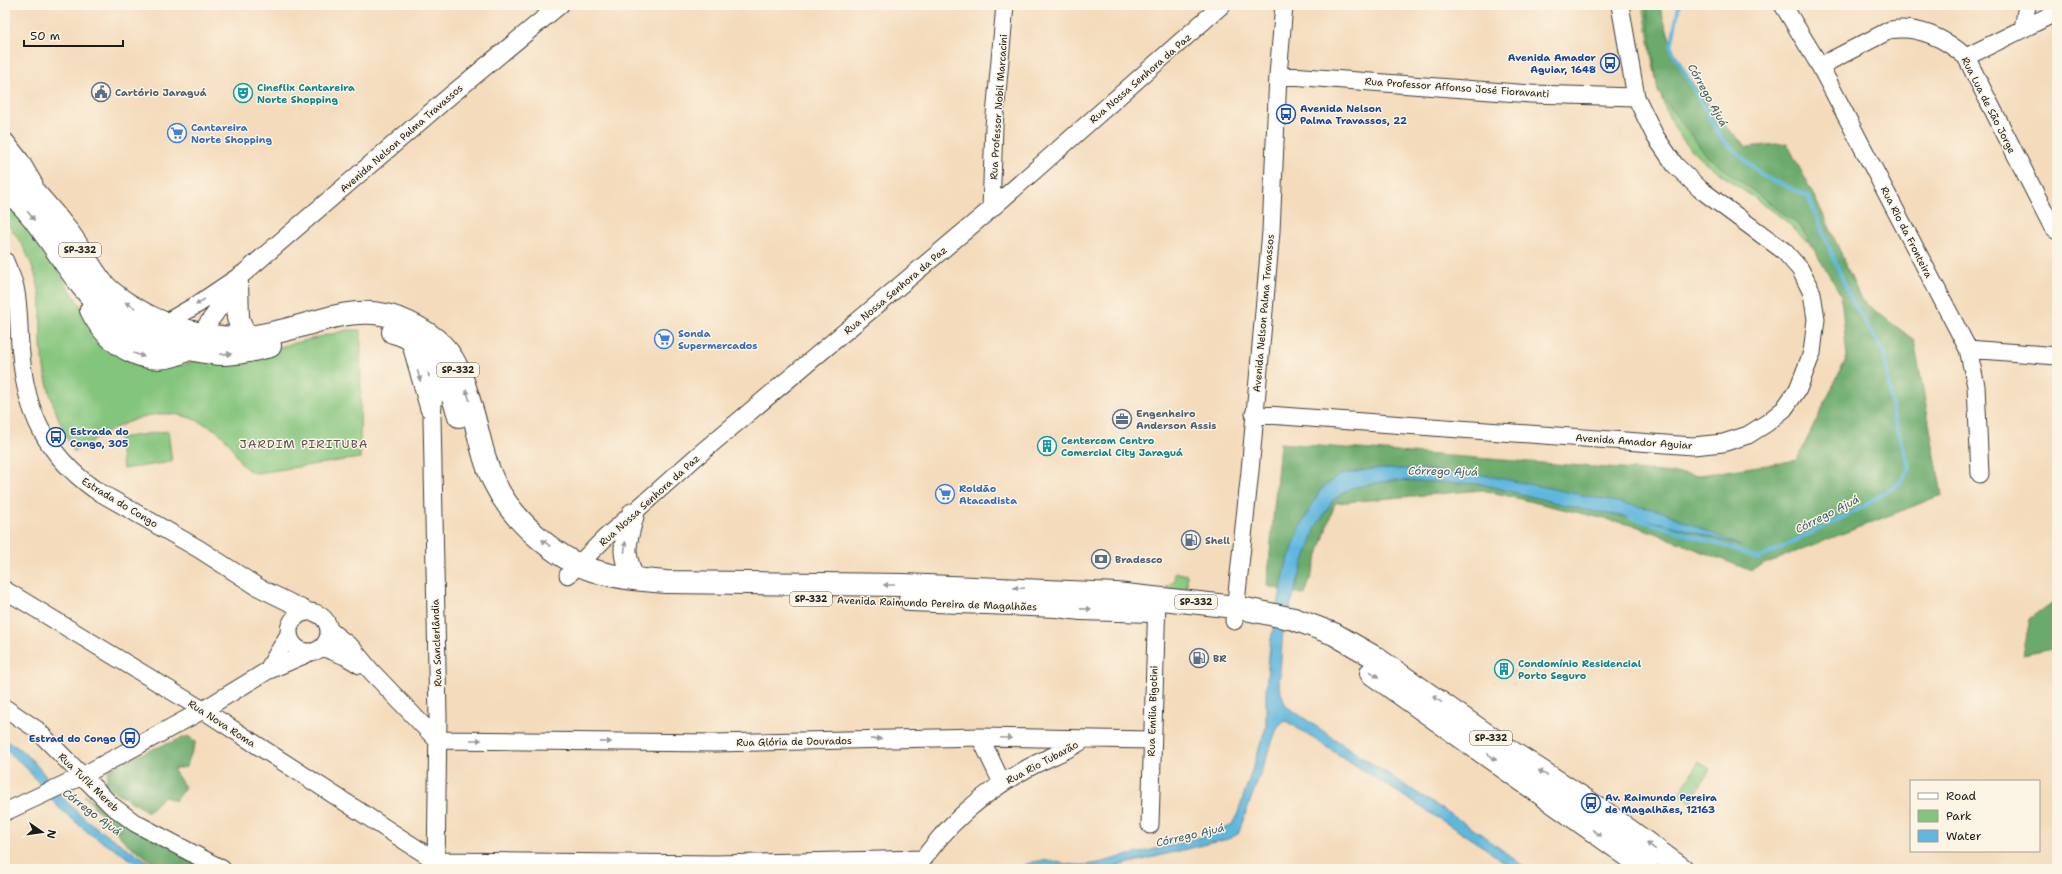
<svg xmlns="http://www.w3.org/2000/svg" width="2062" height="874" viewBox="0 0 2062 874" font-family="'Shantell Sans',sans-serif">
<style>
.green{fill:#84c57d;stroke:#50704c}
.forest{fill:#6baa6c;stroke:#446344}
.water{fill:#61b7de;stroke:#3e6a7d}
.lines{fill:none;stroke-linecap:round;stroke-linejoin:round}
.stream{stroke:#61b7de;stroke-width:4}
.minor-casing{stroke:#3c3934;stroke-width:19}
.major-casing{stroke:#3c3934;stroke-width:24}
.minor{stroke:#fff;stroke-width:17}
.major{stroke:#fff;stroke-width:22}
.oneway{fill:#999}
.labels{text-anchor:middle;stroke-width:3;stroke-linejoin:round;paint-order:stroke}
.shield{fill:#fcf5e5;stroke:#5f5d58;stroke-width:1}
.shield-label{font-size:9px;font-weight:bold;fill:#1c1c1c}
.transit-label{font-size:10px;font-weight:bold;fill:#164399;stroke:#fcf5e5;text-anchor:start}
.street-label{font-size:10px;fill:#1c1c1c;stroke:#fcf5e5}
.culture-label{font-size:10px;font-weight:bold;fill:#0d838f;stroke:#fcf5e5;text-anchor:start}
.service-label{font-size:10px;font-weight:bold;fill:#4e5e75;stroke:#fcf5e5;text-anchor:start}
.shop-label{font-size:10px;font-weight:bold;fill:#366cbe;stroke:#fcf5e5;text-anchor:start}
.water-label{font-size:11px;font-style:italic;fill:#385a6a;stroke:#fcf5e5}
.quarter-label{font-size:12px;letter-spacing:1px;fill:#624b53;stroke:#fcf5e5}
</style>
<rect width="100%" height="100%" fill="#fcf5e5"/>
<filter id="ink" filterUnits="userSpaceOnUse"><feTurbulence type="fractalNoise" baseFrequency=".025" numOctaves="2"/><feDisplacementMap in="SourceGraphic" scale="8" xChannelSelector="R" yChannelSelector="G"/><feConvolveMatrix kernelMatrix="1 2 1 2 8 2 1 2 1" color-interpolation-filters="sRGB"/></filter>
<filter id="wash" filterUnits="userSpaceOnUse"><feTurbulence type="fractalNoise" baseFrequency=".012" numOctaves="4" result="noise"/><feDisplacementMap in="SourceGraphic" scale="16" xChannelSelector="R" yChannelSelector="G"/><feGaussianBlur stdDeviation="0.9" result="paint"/><feColorMatrix in="noise" values="0 0 0 0 0 0 0 0 0 0 0 0 0 0 0 0 0 1.4 0 .05"/><feComposite in="paint" operator="in"/></filter>
<g filter="url(#wash)">
<rect width="100%" height="100%" fill="#f4dbbc"/>
<path class="green" d="M1643,5H1658L1655,35L1811,240L1807,243C1788,219 1760,202 1734,184C1721,174 1706,164 1694,152C1655,116 1652,54 1643,5Z
M5,197L35,232L68,287L99,334L139,364L158,369L187,364L203,357L224,361L347,330H361L360,458L257,473C241,471 237,454 228,442C221,432 209,426 198,421C152,400 113,429 74,452C58,422 46,389 42,354C39,333 43,310 39,290C34,265 22,240 5,222Z
M168,431L172,462L123,469L119,438Z
M1175,572L1187,575V590L1165,588L1174,581Z
M1698,762L1710,769L1691,802L1679,794Z"/>
<path class="forest" d="M1646,5H1659L1678,64L1726,127L1747,147L1787,143L1829,226L1861,300L1914,340L1942,495L1749,570L1639,527L1482,490L1335,503L1305,595L1267,586L1280,443L1700,475L1797,460L1847,357L1841,295L1800,226L1707,156L1658,92Z
M2057,599V648L2023,655L2030,619Z
M188,736L196,742L186,767L173,769L185,787L175,801L164,796L148,812L105,785L109,769L153,749Z
M84,795L213,869H163L126,843Z"/>
<path class="water" d="M1372,469H1416L1489,476L1661,511L1741,546L1666,524L1581,509L1481,484L1393,480L1351,488L1332,501L1316,527L1302,567L1283,630L1279,687L1286,706L1366,760L1481,834L1527,869H1512L1485,848L1286,721L1278,726L1238,834L1228,839L1105,869H1017C1045,852 1058,867 1086,865C1099,864 1112,859 1125,856C1161,848 1197,840 1231,826L1238,813L1266,727V689L1270,644L1286,566L1300,528L1320,490L1339,475Z
M5,740C33,753 47,781 67,802C94,830 129,849 161,869H146L90,834L58,807L24,765L5,750Z"/>
<g class="lines">
<path class="stream" d="M1630,517L1728,547L1758,559L1854,512L1899,484L1910,468L1894,419L1884,353L1850,297L1808,196L1763,176L1721,138L1671,48L1679,5"/>
</g>
</g>
<g filter="url(#ink)">
<g class="lines">
<defs>
<path id="minor" d="M1783,5L1820,66L1968,349L1976,386L1980,474
M2023,29L2027,5
M1966,57L2057,12
M1820,66L1890,30C1918,25 1946,39 1966,57L2053,228L2057,231
M1278,75L1531,94L1636,97
M5,141L20,160L34,184
M991,209L994,126L1005,5
M5,261C8,270 13,278 15,287C20,309 18,332 21,354C26,413 46,454 94,489L199,549L258,587L309,612
M165,323L198,304L244,273L451,95L560,5
M201,333L237,283
M409,338L429,409
M1968,349L2057,356
M1254,414L1693,446L1723,443L1748,435L1767,423L1784,409L1798,389L1812,353L1816,319L1812,293L1800,269L1784,251L1700,189L1675,165L1655,136L1636,97L1620,5
M568,575L606,537L696,457L991,209L1222,5
M5,590L203,710L436,861L716,864L923,859
M289 632a20 20 0 1 1 40 0a20 20 0 1 1-40 0Z
M1234,621L1250,471L1271,231L1278,75L1284,5
M329,630L352,648L371,671L437,740L715,743L980,737L1151,740
M322,647L345,656L360,665
M267,671L289,634
M5,708L36,729L111,805L135,823L222,869
M980,737L1002,783
M5,812L82,776L203,710L267,671L311,652
M1150,825L1157,599
M918,867C944,826 985,791 1028,768C1046,758 1066,752 1083,740
M436,869L438,718L432,417L434,393L440,369"/>
<path id="major" d="M5,163C29,185 51,210 70,235C81,250 90,268 102,283C114,297 132,307 148,316C177,330 215,340 247,337C321,330 363,285 435,339C459,357 466,390 474,417C480,439 484,463 495,484C512,519 555,558 592,570C616,578 641,580 666,582L903,585L1116,594L1236,607L1294,619L1334,634L1376,658L1513,753L1601,810L1682,869
M5,188C37,215 56,253 82,286C109,321 145,340 189,349C199,351 211,354 222,354C238,354 254,350 270,346
M237,283L238,318L245,337
M91,310C109,346 149,372 188,349
M393,332C429,340 450,384 459,416
M633,514C625,546 621,548 633,579
M910,600L1057,606L1081,609L1153,611
M1371,673L1647,869"/>
</defs>
<use href="#minor" class="minor-casing"/>
<use href="#major" class="major-casing"/>
<use href="#minor" class="minor"/>
<use href="#major" class="major"/>
</g>
<defs><path id="oneway-solid" d="M-6-.8H1V-3.2L6.5 0L1 3.2V.8H-6Z"/></defs>
<g class="oneway">
<use href="#oneway-solid" transform="translate(31 216) rotate(51)"/>
<use href="#oneway-solid" transform="translate(200 302) rotate(148)"/>
<use href="#oneway-solid" transform="translate(130 305) rotate(-150)"/>
<use href="#oneway-solid" transform="translate(226 354) rotate(-2)"/>
<use href="#oneway-solid" transform="translate(139 355) rotate(20)"/>
<use href="#oneway-solid" transform="translate(419 376) rotate(74)"/>
<use href="#oneway-solid" transform="translate(468 395) rotate(-108)"/>
<use href="#oneway-solid" transform="translate(546 543) rotate(-142)"/>
<use href="#oneway-solid" transform="translate(625 547) rotate(-85)"/>
<use href="#oneway-solid" transform="translate(889 585) rotate(-180)"/>
<use href="#oneway-solid" transform="translate(1019 588) rotate(-178)"/>
<use href="#oneway-solid" transform="translate(1086 609) rotate(1)"/>
<use href="#oneway-solid" transform="translate(1374 674) rotate(34)"/>
<use href="#oneway-solid" transform="translate(1437 699) rotate(-144)"/>
<use href="#oneway-solid" transform="translate(1006 738) rotate(2)"/>
<use href="#oneway-solid" transform="translate(876 739) rotate(-1)"/>
<use href="#oneway-solid" transform="translate(476 740)"/>
<use href="#oneway-solid" transform="translate(606 742) rotate(1)"/>
<use href="#oneway-solid" transform="translate(1492 757) rotate(36)"/>
<use href="#oneway-solid" transform="translate(1543 773) rotate(-147)"/>
<use href="#oneway-solid" transform="translate(1597 833) rotate(36)"/>
<use href="#oneway-solid" transform="translate(1651 846) rotate(-144)"/>
</g>
</g>
<defs>
<symbol id="bus-ring" viewBox="-11 -11 22 22"><circle r="9.5" fill="#fcf5e5" stroke="#1a4fb4" stroke-width="1.5"/><path d="M-5-6H5V4H4V6H2V4H-2V6H-4V4H-5ZM-3.5-4V0h7V-4ZM-3.5 1.2v1.5H-2V1.2ZM2 1.2v1.5H3.5V1.2Z" fill="#1a4fb4"/></symbol>
<symbol id="civic-ring" viewBox="-11 -11 22 22"><circle r="9.5" fill="#fcf5e5" stroke="#5c6f8a" stroke-width="1.5"/><path d="M-.6-6.5H3V-4.5H.6V-3L4-1V1h2V6H-6V1h2V-1L-.6-3ZM-1.2 2.5V6h2.4V2.5Z" fill="#5c6f8a"/></symbol>
<symbol id="theatre-ring" viewBox="-11 -11 22 22"><circle r="9.5" fill="#fcf5e5" stroke="#0f9aa8" stroke-width="1.5"/><path d="M-5-5.5Q0-4 5-5.5V0Q5 5 0 6Q-5 5-5 0ZM-3.3-2.5H-1v1.5H-3.3ZM1-2.5H3.3v1.5H1ZM-2.8 1Q0 5.5 2.8 1Z" fill="#0f9aa8"/></symbol>
<symbol id="supermarket-ring" viewBox="-11 -11 22 22"><circle r="9.5" fill="#fcf5e5" stroke="#3f7fe0" stroke-width="1.5"/><path d="M-6-5.5h2.5l.6 2H6L4.5 2H-2.5L-4.4-4H-6ZM-1.5 3.2a1.3 1.3 0 1 0 .1 0ZM3 3.2a1.3 1.3 0 1 0 .1 0Z" fill="#3f7fe0"/></symbol>
<symbol id="office-ring" viewBox="-11 -11 22 22"><circle r="9.5" fill="#fcf5e5" stroke="#5c6f8a" stroke-width="1.5"/><path d="M-6-3h4V-5.5h4V-3h4V5H-6ZM-1-4.5V-3h2v-1.5ZM-6 0V1H6V0Z" fill="#5c6f8a"/></symbol>
<symbol id="building-ring" viewBox="-11 -11 22 22"><circle r="9.5" fill="#fcf5e5" stroke="#0f9aa8" stroke-width="1.5"/><path d="M-4-6H4V6H1V3H-1V6H-4ZM-2.5-4.3h1.7v1.8h-1.7ZM.8-4.3h1.7v1.8H.8ZM-2.5-1h1.7V.8h-1.7ZM.8-1h1.7V.8H.8Z" fill="#0f9aa8"/></symbol>
<symbol id="fuel-ring" viewBox="-11 -11 22 22"><circle r="9.5" fill="#fcf5e5" stroke="#5c6f8a" stroke-width="1.5"/><path d="M-5.5-6h7V0h2V4h1.3V-2.5L3-4.5l.8-.8L6-3V5H2.5V1h-1V6h-7ZM-4.2-4.7v3.2H.2V-4.7Z" fill="#5c6f8a"/></symbol>
<symbol id="bank-ring" viewBox="-11 -11 22 22"><circle r="9.5" fill="#fcf5e5" stroke="#5c6f8a" stroke-width="1.5"/><path d="M-6-4H6V4H-6ZM0-2.3a2.3 2.3 0 1 0 0 4.6a2.3 2.3 0 1 0 0-4.6Z" fill="#5c6f8a"/></symbol>
</defs>
<g fill-rule="evenodd">
<use href="#bus-ring" x="1599" y="52" width="22" height="22"/>
<use href="#civic-ring" x="90" y="81" width="22" height="22"/>
<use href="#theatre-ring" x="232" y="82" width="22" height="22"/>
<use href="#bus-ring" x="1275" y="103" width="22" height="22"/>
<use href="#supermarket-ring" x="166" y="122" width="22" height="22"/>
<use href="#supermarket-ring" x="653" y="328" width="22" height="22"/>
<use href="#office-ring" x="1111" y="408" width="22" height="22"/>
<use href="#bus-ring" x="45" y="426" width="22" height="22"/>
<use href="#building-ring" x="1036" y="435" width="22" height="22"/>
<use href="#supermarket-ring" x="934" y="483" width="22" height="22"/>
<use href="#fuel-ring" x="1180" y="529" width="22" height="22"/>
<use href="#bank-ring" x="1090" y="548" width="22" height="22"/>
<use href="#fuel-ring" x="1188" y="647" width="22" height="22"/>
<use href="#building-ring" x="1493" y="658" width="22" height="22"/>
<use href="#bus-ring" x="119" y="727" width="22" height="22"/>
<use href="#bus-ring" x="1580" y="792" width="22" height="22"/>
</g>
<g class="labels">
<g class="shield">
<rect x="59" y="243" width="42" height="14" rx="3"/>
<rect x="437" y="363" width="42" height="14" rx="3"/>
<rect x="790" y="592" width="42" height="14" rx="3"/>
<rect x="1175" y="595" width="42" height="14" rx="3"/>
<rect x="1470" y="731" width="42" height="14" rx="3"/>
</g>
<g class="shield-label">
<text x="80" y="253">SP-332</text>
<text x="458" y="373">SP-332</text>
<text x="811" y="602">SP-332</text>
<text x="1196" y="605">SP-332</text>
<text x="1491" y="741">SP-332</text>
</g>
<g class="transit-label">
<text x="1596" y="61" text-anchor="end">Avenida Amador<tspan x="1596" dy="12">Aguiar, 1648</tspan></text>
<text x="1300" y="112">Avenida Nelson<tspan x="1300" dy="12">Palma Travassos, 22</tspan></text>
<text x="70" y="435">Estrada do<tspan x="70" dy="12">Congo, 305</tspan></text>
<text x="116" y="742" text-anchor="end">Estrad do Congo</text>
<text x="1605" y="801">Av. Raimundo Pereira<tspan x="1605" dy="12">de Magalhães, 12163</tspan></text>
</g>
<g class="street-label">
<text transform="translate(1140 78) rotate(-41)" y="4">Rua Nossa Senhora da Paz</text>
<text transform="translate(1457 87) rotate(4)" y="4">Rua Professor Affonso José Fioravanti</text>
<text transform="translate(1989 105) rotate(63)" y="4">Rua Lua de São Jorge</text>
<text transform="translate(998 107) rotate(-86)" y="4">Rua Professor Nobil Marcacini</text>
<text transform="translate(401 138) rotate(-41)" y="4">Avenida Nelson Palma Travassos</text>
<text transform="translate(1907 232) rotate(63)" y="4">Rua Rio da Fronteira</text>
<text transform="translate(895 290) rotate(-40)" y="4">Rua Nossa Senhora da Paz</text>
<text transform="translate(1263 313) rotate(-85)" y="4">Avenida Nelson Palma Travassos</text>
<text transform="translate(1634 441) rotate(4)" y="4">Avenida Amador Aguiar</text>
<text transform="translate(649 500) rotate(-42)" y="4">Rua Nossa Senhora da Paz</text>
<text transform="translate(120 502) rotate(31)" y="4">Estrada do Congo</text>
<text transform="translate(937 603) rotate(2)" y="4">Avenida Raimundo Pereira de Magalhães</text>
<text transform="translate(436 643) rotate(-92)" y="4">Rua Sanclerlândia</text>
<text transform="translate(1152 711) rotate(-88)" y="4">Rua Emília Bigotini</text>
<text transform="translate(222 723) rotate(33)" y="4">Rua Nova Roma</text>
<text transform="translate(794 741) rotate(-1)" y="4">Rua Glória de Dourados</text>
<text transform="translate(1042 762) rotate(-28)" y="4">Rua Rio Tubarão</text>
<text transform="translate(89 782) rotate(44)" y="4">Rua Tufik Mereb</text>
</g>
<g class="culture-label">
<text x="257" y="91">Cineflix Cantareira<tspan x="257" dy="12">Norte Shopping</tspan></text>
<text x="1061" y="444">Centercom Centro<tspan x="1061" dy="12">Comercial City Jaraguá</tspan></text>
<text x="1518" y="667">Condomínio Residencial<tspan x="1518" dy="12">Porto Seguro</tspan></text>
</g>
<g class="service-label">
<text x="115" y="96">Cartório Jaraguá</text>
<text x="1136" y="417">Engenheiro<tspan x="1136" dy="12">Anderson Assis</tspan></text>
<text x="1205" y="544">Shell</text>
<text x="1115" y="563">Bradesco</text>
<text x="1213" y="662">BR</text>
</g>
<g class="shop-label">
<text x="191" y="131">Cantareira<tspan x="191" dy="12">Norte Shopping</tspan></text>
<text x="678" y="337">Sonda<tspan x="678" dy="12">Supermercados</tspan></text>
<text x="959" y="492">Roldão<tspan x="959" dy="12">Atacadista</tspan></text>
</g>
<g class="water-label">
<text transform="translate(1708 95) rotate(61)" y="4">Córrego Ajuá</text>
<text transform="translate(1443 471) rotate(1)" y="4">Córrego Ajuá</text>
<text transform="translate(1827 514) rotate(-27)" y="4">Córrego Ajuá</text>
<text transform="translate(92 812) rotate(37)" y="4">Córrego Ajuá</text>
<text transform="translate(1190 835) rotate(-13)" y="4">Córrego Ajuá</text>
</g>
<g class="quarter-label">
<text x="304" y="448">JARDIM PIRITUBA</text>
</g>
</g>
<rect width="2062" height="874" fill="none" stroke="#fcf5e5" stroke-width="20"/>
<rect x="1910" y="780" width="130" height="72" fill="#fcf5e5" stroke="#a29e95"/>
<rect x="1918" y="793" width="20" height="6" fill="#ffffff" stroke="#a29e95"/>
<text x="1946" y="800" font-size="12" fill="#1c1c1c">Road</text>
<rect x="1918" y="810" width="20" height="12" fill="#84c57d" stroke="#a29e95"/>
<text x="1946" y="820" font-size="12" fill="#1c1c1c">Park</text>
<rect x="1918" y="830" width="20" height="12" fill="#61b7de" stroke="#a29e95"/>
<text x="1946" y="840" font-size="12" fill="#1c1c1c">Water</text>
<g transform="translate(42 832) rotate(103)" stroke="#fcf5e5" stroke-width="3" paint-order="stroke">
<path d="M0-3L7 15L0 10L-7 15Z" fill="#1c1c1c"/>
<text y="-6" font-size="11" font-weight="bold" text-anchor="middle" fill="#1c1c1c">N</text>
</g>
<path d="M24 40v6h99v-6" fill="none" stroke="#1c1c1c" stroke-width="2"/>
<text x="30" y="40" font-size="12" fill="#1c1c1c" stroke="#fcf5e5" stroke-width="3" paint-order="stroke">50 m</text>
</svg>
